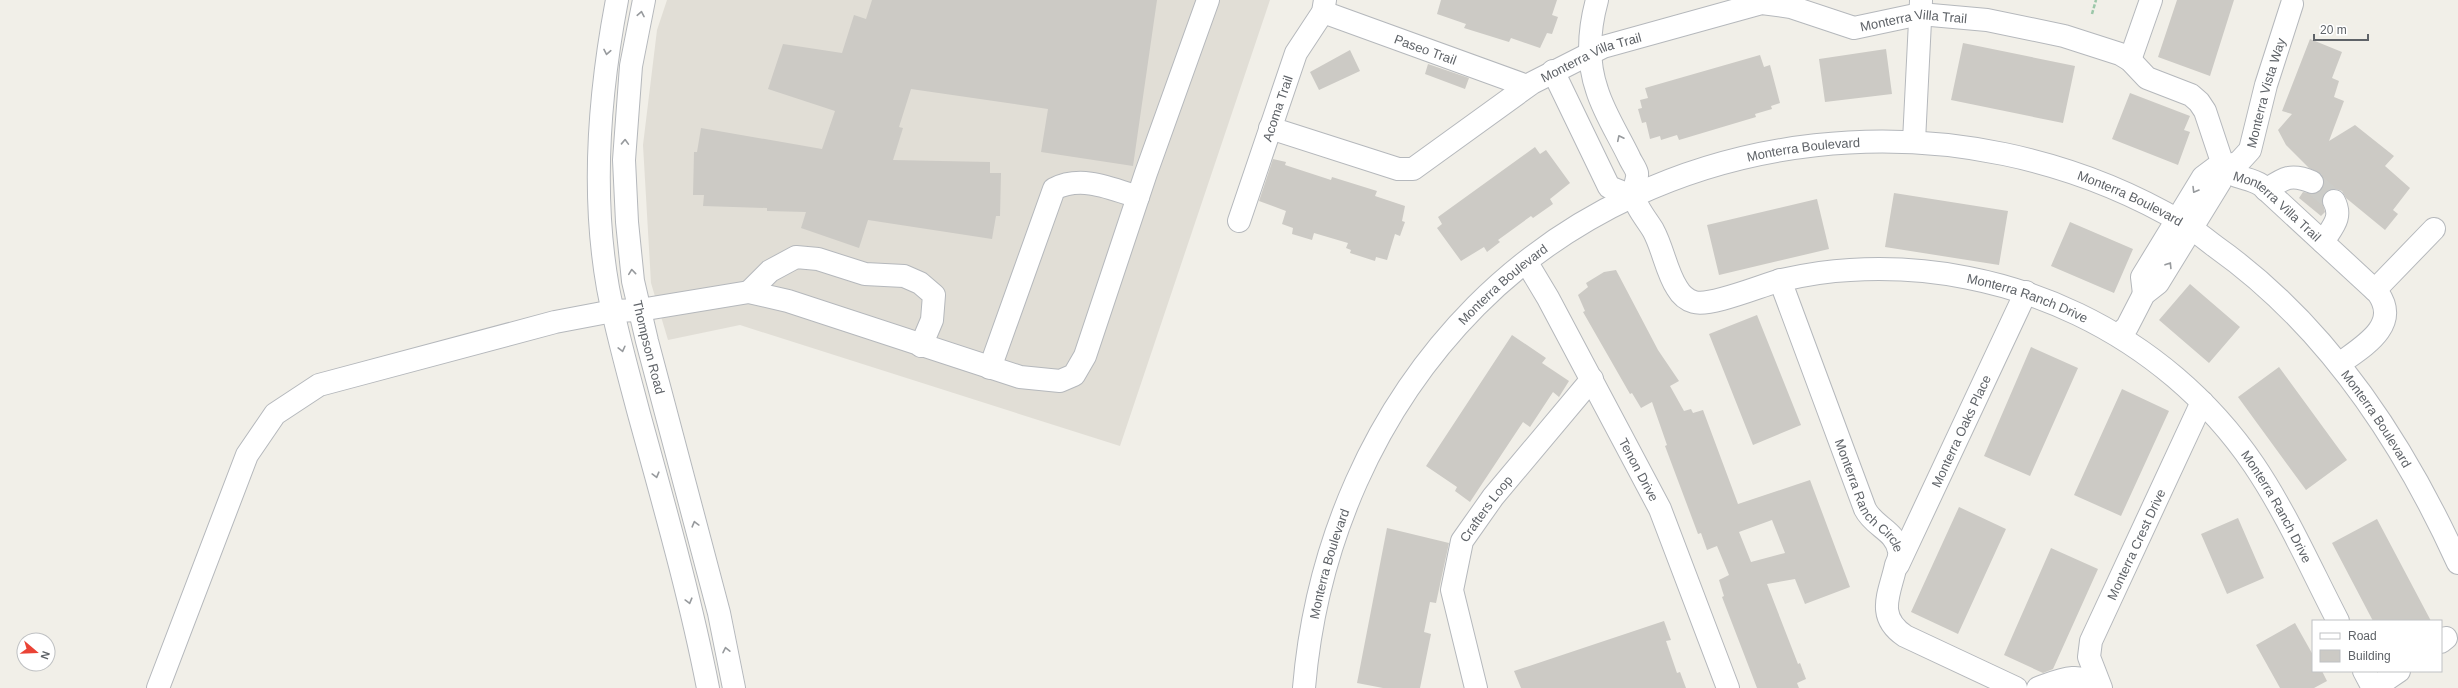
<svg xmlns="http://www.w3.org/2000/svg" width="2458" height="688" viewBox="0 0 2458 688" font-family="Helvetica,sans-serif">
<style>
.education{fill:#e1ded6}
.building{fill:#cccac5;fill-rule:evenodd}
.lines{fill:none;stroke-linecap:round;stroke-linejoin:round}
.minor-tunnel{stroke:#ccccc8;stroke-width:22;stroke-dasharray:22 11;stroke-linecap:butt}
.minor-casing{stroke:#b5b8bc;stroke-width:24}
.path{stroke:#9cc7a9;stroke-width:2.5;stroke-dasharray:4 2;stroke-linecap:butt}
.minor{stroke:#fff;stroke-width:22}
.oneway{stroke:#979a9d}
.labels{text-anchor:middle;stroke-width:3;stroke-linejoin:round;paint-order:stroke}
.street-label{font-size:13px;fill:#5f6368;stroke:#fff}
</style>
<rect width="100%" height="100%" fill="#f1efe8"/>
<path class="education" d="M667,0H1270L1120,446L740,325L668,340L651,283L643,145L657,30Z"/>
<path class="building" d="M872,0H1157L1133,166L1041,152L1048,109L911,89L899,127L903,128L893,160L990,162V173H1001L1000,216H996L992,239L868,220L859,248L801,228L806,212L767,211V208L703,206L704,195H693L694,152H697L701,128L822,149L835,111L768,89L783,44L842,53L854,15L866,19Z
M1441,0H1557L1552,15L1558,17L1552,34L1547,33L1540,48L1511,38L1509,42L1464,28L1466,24L1437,14Z
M2177,0H2234L2210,76L2158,57Z
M2310,39L2342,52L2332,78L2339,81L2334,97L2344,101L2329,141L2355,125L2394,156L2385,166L2410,188L2393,210L2398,214L2385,230L2346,198L2342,191L2336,189H2330L2324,194L2322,200L2325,212L2321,216L2299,198L2303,192L2314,194L2320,192L2324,187V180L2321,174L2309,168L2286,145L2278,130L2292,114L2282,111Z
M1963,43L2075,66L2063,123L1951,100Z
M1886,49L1892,94L1825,102L1819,59Z
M1350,50L1360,71L1319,90L1310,72Z
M1760,55L1764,67L1770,65L1780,103L1771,106L1772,109L1755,114L1756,117L1679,140L1677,135L1661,140L1660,136L1650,139L1646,122L1642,123L1638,109L1642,108L1640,100L1648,98L1645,88Z
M1428,64L1469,78L1465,89L1425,74Z
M2130,93L2190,116L2184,130L2190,132L2178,165L2112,139Z
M1535,147L1540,154L1546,150L1570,183L1550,199L1553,204L1533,218L1531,216L1498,240L1500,242L1487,252L1484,247L1461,261L1437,228L1442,224L1438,217Z
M1273,159L1286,162L1285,165L1331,180L1332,177L1377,191L1375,196L1405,206L1402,221L1405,222L1400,236L1395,234L1387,260L1376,257L1375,261L1350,253L1351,250L1346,248L1348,243L1314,233L1312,240L1292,234L1293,228L1282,224L1286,211L1259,201Z
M1894,193L2008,211L1999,265L1885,247Z
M1817,199L1829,249L1719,275L1707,225Z
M2070,222L2133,249L2114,293L2051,266Z
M1616,270L1658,350L1679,381L1670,386L1684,411L1691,409L1693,413L1703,410L1738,504L1810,480L1850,587L1805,604L1795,579L1767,584L1798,664L1800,663L1806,679L1797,683L1799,688H1757L1722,597L1724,596L1719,580L1729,575L1717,546L1707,550L1701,533L1698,534L1665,446L1667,445L1652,402L1641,408L1632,393L1630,394L1583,312L1585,311L1578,295L1588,287L1586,283L1604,272ZM1772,520L1785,553L1751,562L1739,532Z
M2190,284L2240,327L2209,363L2159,320Z
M1757,315L1801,425L1753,445L1709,334Z
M1512,335L1546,358L1542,363L1569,381L1559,397L1553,392L1530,427L1523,422L1470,502L1455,491L1457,487L1426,466Z
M2031,347L2078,368L2030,476L1984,456Z
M2279,367L2347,460L2306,490L2238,397Z
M2122,389L2169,411L2121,516L2074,495Z
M1959,507L2006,529L1958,634L1911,612Z
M2238,518L2264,578L2227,594L2201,534Z
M2377,519L2431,621H2373L2332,543Z
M1387,528L1449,543L1436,603L1430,602L1424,632L1431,634L1420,688H1383L1357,683Z
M2051,548L2098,569L2053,669L2043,673L2004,655Z
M1664,621L1671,640L1666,641L1677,673L1680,672L1686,688H1521L1514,671Z
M2295,623L2313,655V671H2322L2327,681L2314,688H2280L2256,645Z"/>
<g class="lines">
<path class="minor-tunnel" d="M2312,182L2334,201"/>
<defs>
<g id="minor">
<path d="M617,0C599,94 591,192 608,288C616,330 628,372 639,414C664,505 690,596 708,688"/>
<path id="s1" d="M644,0L631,66L624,160L627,222L633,281L647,341L719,613L734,688"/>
<path id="s2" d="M1597,0C1589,29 1587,61 1597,90C1604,113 1619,136 1629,157C1631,162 1636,168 1637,173C1638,180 1633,188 1634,195C1635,206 1647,220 1653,230C1663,248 1666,271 1677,288C1681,295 1687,300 1694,302C1711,307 1762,285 1782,280C1804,275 1827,271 1850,270C2009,260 2164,333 2254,465C2287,514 2311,569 2338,621"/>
<path id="s3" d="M1323,12L1527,86"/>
<path d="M2130,60L2151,0"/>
<path d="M1553,71L1609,187L1634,197"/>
<path id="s4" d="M1270,128L1398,169H1413L1532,83L1603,47L1762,3L1791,7L1854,28L1920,14L1987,20L2064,36L2120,54L2130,60L2147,78L2191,95L2199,102L2205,111L2224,168C2234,179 2249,177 2261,185L2378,293C2401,326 2362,347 2339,364"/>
<path d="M1914,141L1921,1"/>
<path d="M2266,190C2284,178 2291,173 2312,182"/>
<path id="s5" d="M1239,221L1296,53L1323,12L1325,0"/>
<path d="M2323,242C2332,227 2343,218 2334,201"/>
<path id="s6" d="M1527,263L1548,298L1660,509L1728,688"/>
<path id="s7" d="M1780,280L1865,509C1874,527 1895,530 1899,551C1900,557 1898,560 1896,565C1890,593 1875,616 1905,636L2016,688"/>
<path d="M2375,290L2434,229"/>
<path d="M749,292L770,271L796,257L818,259L865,274L904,276L920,283L934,295L932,320L921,346"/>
<path id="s8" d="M2144,294L2142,277L2203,177L2215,168H2224L2239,162L2250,150L2266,85L2292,4"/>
<path d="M2118,335L2127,327L2144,294L2158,283L2220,182L2224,168"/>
<path d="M990,368L1054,189C1081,175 1110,188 1138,197"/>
<path id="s9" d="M1898,565L2026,292"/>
<path d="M2441,642L2446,638"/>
<path d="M2364,671L2373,688"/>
<path d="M158,688L247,455L275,414L319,385L555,322L613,311L640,310L749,292L788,301L1020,377L1060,381L1074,375L1085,356L1146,173L1208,0"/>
<path id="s10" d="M1304,688C1316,545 1374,409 1476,306C1661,120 1960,91 2183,223C2195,230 2205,239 2216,247C2326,325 2403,442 2458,563"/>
<path id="s11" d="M1476,688L1452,590L1462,541L1493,497L1592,379"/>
<path d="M2038,688C2060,680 2080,670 2099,688"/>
<path id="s12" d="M2101,688L2089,657L2091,641L2202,402"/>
<path d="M2374,688L2399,671"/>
</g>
</defs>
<use href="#minor" class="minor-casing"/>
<path class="path" d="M2092,14L2096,0"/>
<use href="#minor" class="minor"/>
</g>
<defs><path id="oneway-chevron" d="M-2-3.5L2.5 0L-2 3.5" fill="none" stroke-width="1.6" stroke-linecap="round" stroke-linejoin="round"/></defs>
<g class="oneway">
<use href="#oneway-chevron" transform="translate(641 14) rotate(-79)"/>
<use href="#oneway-chevron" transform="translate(607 52) rotate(101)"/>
<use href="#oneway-chevron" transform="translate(1620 138) rotate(-116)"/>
<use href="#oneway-chevron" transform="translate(625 142) rotate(-88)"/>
<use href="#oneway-chevron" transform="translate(2195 190) rotate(121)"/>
<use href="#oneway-chevron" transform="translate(2169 265) rotate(-58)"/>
<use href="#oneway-chevron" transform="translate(632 272) rotate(-96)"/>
<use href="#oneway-chevron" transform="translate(622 349) rotate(76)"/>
<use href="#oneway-chevron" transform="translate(656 475) rotate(75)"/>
<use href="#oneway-chevron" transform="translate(695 524) rotate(-105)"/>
<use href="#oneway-chevron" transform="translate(689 601) rotate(75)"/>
<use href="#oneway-chevron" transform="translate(726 650) rotate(-102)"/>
</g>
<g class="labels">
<g class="street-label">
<text dy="5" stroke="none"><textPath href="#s4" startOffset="697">Monterra Villa Trail</textPath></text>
<text dy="5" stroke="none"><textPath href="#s3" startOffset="109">Paseo Trail</textPath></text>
<text dy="5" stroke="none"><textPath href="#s4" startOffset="361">Monterra Villa Trail</textPath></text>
<text dy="5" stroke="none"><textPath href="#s8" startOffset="250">Monterra Vista Way</textPath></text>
<text dy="5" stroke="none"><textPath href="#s5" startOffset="119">Acoma Trail</textPath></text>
<text dy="5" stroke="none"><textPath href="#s10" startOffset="798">Monterra Boulevard</textPath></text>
<text dy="5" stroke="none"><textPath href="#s10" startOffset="1134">Monterra Boulevard</textPath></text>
<text dy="5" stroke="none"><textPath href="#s4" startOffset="1140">Monterra Villa Trail</textPath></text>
<text dy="5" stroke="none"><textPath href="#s10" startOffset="462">Monterra Boulevard</textPath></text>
<text dy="5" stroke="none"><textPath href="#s2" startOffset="673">Monterra Ranch Drive</textPath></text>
<text dy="5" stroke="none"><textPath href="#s1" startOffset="351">Thompson Road</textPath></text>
<text dy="5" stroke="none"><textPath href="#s10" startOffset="1470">Monterra Boulevard</textPath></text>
<text dy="5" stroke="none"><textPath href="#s9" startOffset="148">Monterra Oaks Place</textPath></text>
<text dy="5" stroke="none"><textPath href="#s6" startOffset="235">Tenon Drive</textPath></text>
<text dy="5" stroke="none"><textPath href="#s7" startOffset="235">Monterra Ranch Circle</textPath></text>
<text dy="5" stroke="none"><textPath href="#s2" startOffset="1008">Monterra Ranch Drive</textPath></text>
<text dy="5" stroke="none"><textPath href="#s11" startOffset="191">Crafters Loop</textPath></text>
<text dy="5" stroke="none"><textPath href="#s12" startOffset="156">Monterra Crest Drive</textPath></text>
<text dy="5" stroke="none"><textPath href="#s10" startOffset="127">Monterra Boulevard</textPath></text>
</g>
</g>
<rect x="2312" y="620" width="130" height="52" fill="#ffffff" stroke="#bfc1c3"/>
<rect x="2320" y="633" width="20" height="6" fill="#ffffff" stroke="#bfc1c3"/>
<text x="2348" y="640" font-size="12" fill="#5f6368">Road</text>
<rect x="2320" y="650" width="20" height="12" fill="#cccac5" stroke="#bfc1c3"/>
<text x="2348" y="660" font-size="12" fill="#5f6368">Building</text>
<g transform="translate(36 652) rotate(109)"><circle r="19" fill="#ffffff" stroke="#bfc1c3"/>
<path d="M0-3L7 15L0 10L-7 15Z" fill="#ea4335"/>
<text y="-6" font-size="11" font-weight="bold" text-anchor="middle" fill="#5f6368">N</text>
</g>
<path d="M2314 34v6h54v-6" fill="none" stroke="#5f6368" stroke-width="2"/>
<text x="2320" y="34" font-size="12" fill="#5f6368" stroke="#ffffff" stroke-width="3" paint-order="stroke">20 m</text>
</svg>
